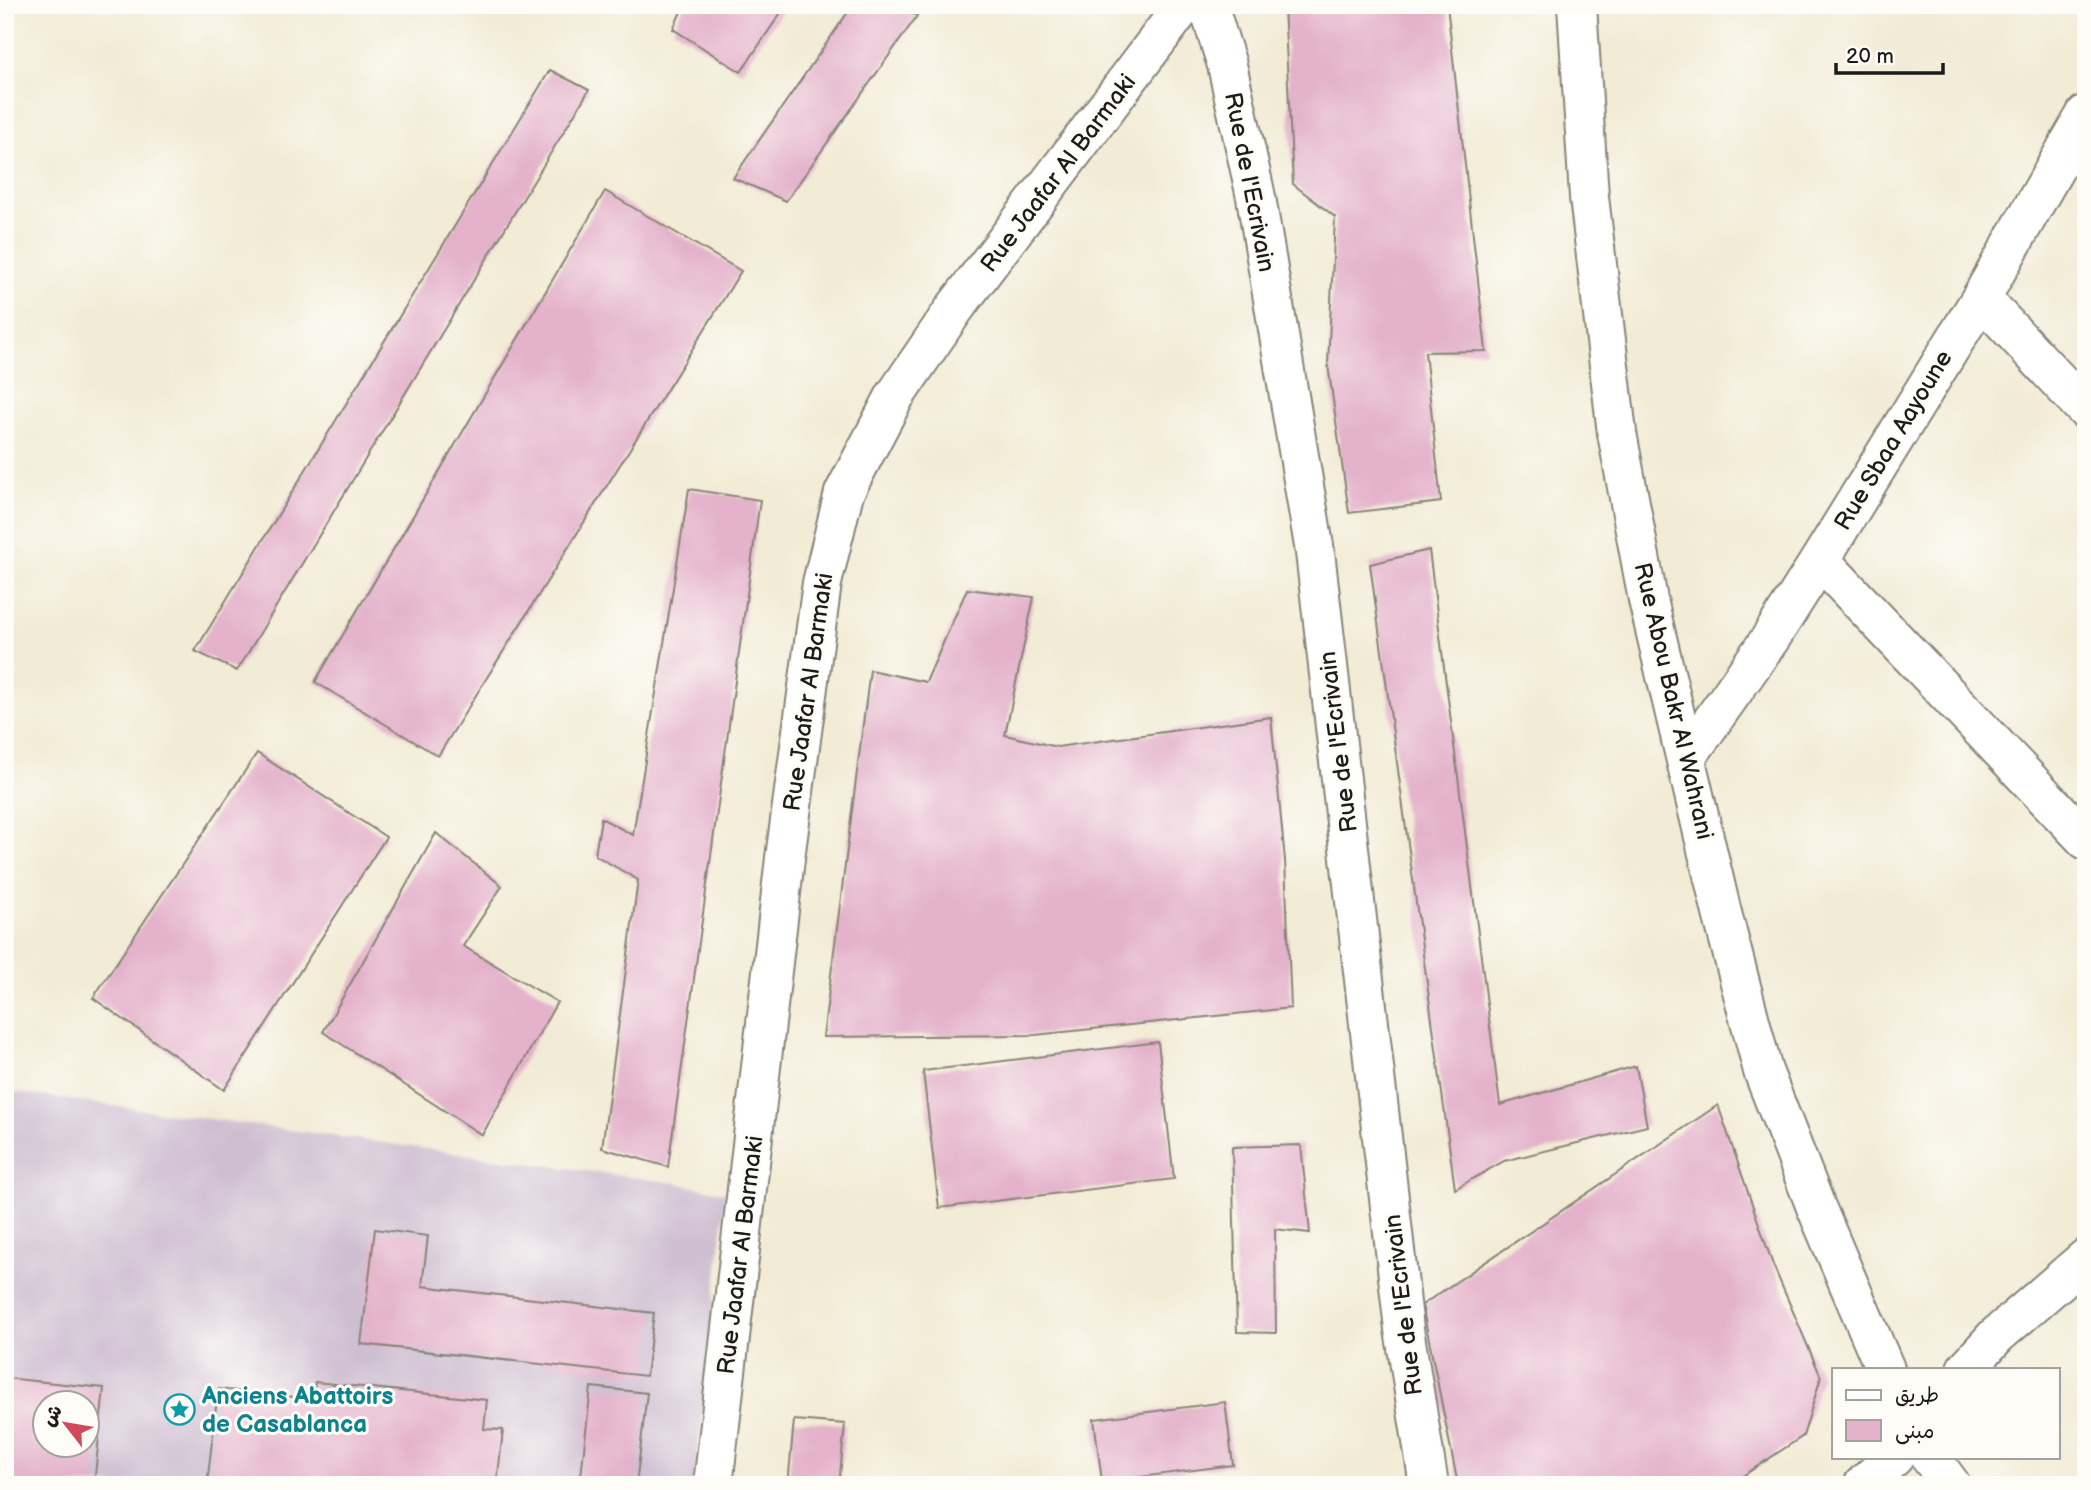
<svg xmlns="http://www.w3.org/2000/svg" width="2091" height="1490" viewBox="0 0 2091 1490" font-family="'Balsamiq Sans','Playpen Sans Arabic',sans-serif">
<style>
.industrial{fill:#cebed1;fill-rule:evenodd}
.building{fill:#e4b2cb;fill-rule:evenodd}
.lines{fill:none;stroke-linecap:round;stroke-linejoin:round}
.minor-casing{stroke:#878478;stroke-width:42}
.minor{stroke:#fff;stroke-width:38}
.labels{text-anchor:middle;stroke-width:6;stroke-linejoin:round;paint-order:stroke}
.street-label{font-size:24px;fill:#1c1c1c;stroke:#fdfcf7}
.culture-label{font-size:24px;font-weight:bold;fill:#0d838f;stroke:#fdfcf7;text-anchor:start}
</style>
<rect width="100%" height="100%" fill="#fdfcf7"/>
<filter id="ink" filterUnits="userSpaceOnUse"><feTurbulence type="fractalNoise" baseFrequency=".0143" numOctaves="2"/><feDisplacementMap in="SourceGraphic" scale="14" xChannelSelector="R" yChannelSelector="G"/><feConvolveMatrix kernelMatrix="1 2 1 2 8 2 1 2 1" color-interpolation-filters="sRGB"/></filter>
<filter id="wash" filterUnits="userSpaceOnUse"><feTurbulence type="fractalNoise" baseFrequency=".00686" numOctaves="4" result="noise"/><feDisplacementMap in="SourceGraphic" scale="28" xChannelSelector="R" yChannelSelector="G"/><feGaussianBlur stdDeviation="1.57" result="paint"/><feColorMatrix in="noise" values="0 0 0 0 0 0 0 0 0 0 0 0 0 0 0 0 0 1.4 0 .05"/><feComposite in="paint" operator="in"/></filter>
<g filter="url(#wash)">
<rect width="100%" height="100%" fill="#f2ebd5"/>
<path class="industrial" d="M5,1091L675,1183L726,1193L694,1485H5ZM46,1402H88V1444H46Z"/>
<g id="blocks">
<path class="building" d="M684,5H786L741,72L673,29Z
M853,5H898L917,16L786,201L733,178Z
M1284,5H1447L1486,351L1425,352L1441,502L1349,513L1328,365L1335,217L1293,184Z
M550,70L589,90L237,671L195,651Z
M605,191L741,271L438,756L315,682Z
M689,489L760,500L668,1167L602,1148L638,880L595,855L601,818L633,835Z
M1429,550L1500,1105L1636,1066L1647,1126L1504,1161L1455,1189L1370,564Z
M967,589L1034,597L1005,735L1057,747L1271,717L1285,860L1291,1008L1035,1035L823,1037L870,670L926,682Z
M257,753L386,837L224,1090L93,998Z
M436,833L502,886L463,946L557,1002L482,1135L323,1032Z
M1158,1042L1174,1179L939,1208L923,1071Z
M1718,1105L1773,1265L1821,1377L1803,1436L1729,1485H1458L1422,1305Z
M1301,1145L1310,1233L1275,1229L1276,1333L1237,1332L1232,1147Z
M375,1229L428,1236L422,1286L654,1313L646,1376L361,1344Z
M5,1378L104,1388L94,1485H5ZM46,1402H88V1444H46Z
M315,1382L487,1400L484,1429L503,1430L497,1485H207L218,1389L313,1399Z
M591,1387L647,1393L636,1485H580Z
M1225,1402L1233,1465L1102,1482L1094,1419Z
M794,1420L845,1424L839,1485H788Z"/>
</g>
</g>
<g filter="url(#ink)">
<use href="#blocks" fill-opacity="0" stroke="#878478" stroke-width="2"/>
<g class="lines">
<defs>
<path id="minor" d="M1208,5L1227,65L1256,197L1315,552L1404,1329L1429,1485
M1577,5L1589,197L1617,433L1648,600L1722,913L1763,1071L1816,1207L1885,1369
M1981,298L2086,410
M1820,560L2086,840
M1686,758L1770,639L1820,560L1981,298L2086,114
M1966,1369L1996,1336L2086,1258
M1930,1457L1951,1485
M713,1485L785,858L822,583L844,493L895,396L955,308L1184,5
M1863,1485L1894,1457"/>
</defs>
<use href="#minor" class="minor-casing"/>
<use href="#minor" class="minor"/>
</g>
</g>
<defs>
<symbol id="sight-ring" viewBox="-11 -11 22 22"><circle r="9.5" fill="#fdfcf7" stroke="#0f9aa8" stroke-width="1.5"/><path d="M0-6L1.8-2.2L6-1.7L2.9 1.2L3.7 5.4L0 3.3L-3.7 5.4L-2.9 1.2L-6-1.7L-1.8-2.2Z" fill="#0f9aa8"/></symbol>
</defs>
<g fill-rule="evenodd">
<use href="#sight-ring" x="162" y="1392" width="35" height="35"/>
</g>
<g class="labels">
<g class="street-label">
<text transform="translate(1058 173) rotate(-53)" y="8">Rue Jaafar Al Barmaki</text>
<text transform="translate(1250 182) rotate(79)" y="8">Rue de l'Ecrivain</text>
<text transform="translate(1893 440) rotate(-59)" y="8">Rue Sbaa Aayoune</text>
<text transform="translate(808 692) rotate(-82)" y="8">Rue Jaafar Al Barmaki</text>
<text transform="translate(1674 701) rotate(77)" y="8">Rue Abou Bakr Al Wahrani</text>
<text transform="translate(1338 742) rotate(-97)" y="8">Rue de l'Ecrivain</text>
<text transform="translate(740 1255) rotate(-83)" y="8">Rue Jaafar Al Barmaki</text>
<text transform="translate(1403 1305) rotate(-97)" y="8">Rue de l'Ecrivain</text>
</g>
<g class="culture-label">
<text x="202" y="1404">Anciens Abattoirs<tspan x="202" dy="28">de Casablanca</tspan></text>
</g>
</g>
<rect width="2091" height="1490" fill="none" stroke="#fdfcf7" stroke-width="28"/>
<rect x="1832" y="1368" width="228" height="91" fill="#fdfcf7" stroke="#a3a29f" stroke-width="2"/>
<rect x="1846" y="1390" width="35" height="10" fill="#ffffff" stroke="#a3a29f" stroke-width="2"/>
<text x="1895" y="1402" font-size="21" fill="#1c1c1c">طريق</text>
<rect x="1846" y="1420" width="35" height="21" fill="#e4b2cb" stroke="#a3a29f" stroke-width="2"/>
<text x="1895" y="1438" font-size="21" fill="#1c1c1c">مبنى</text>
<g transform="translate(66 1424) rotate(301)"><circle r="33" fill="#fdfcf7" stroke="#a3a29f" stroke-width="2"/>
<path d="M0-5L12 26L0 18L-12 26Z" fill="#d1495b"/>
<text y="-10" font-size="19" font-weight="bold" text-anchor="middle" fill="#1c1c1c">ش</text>
</g>
<path d="M1836 63v10h107v-10" fill="none" stroke="#1c1c1c" stroke-width="3.5"/>
<text x="1846" y="63" font-size="21" fill="#1c1c1c" stroke="#fdfcf7" stroke-width="5" paint-order="stroke">20 m</text>
</svg>
